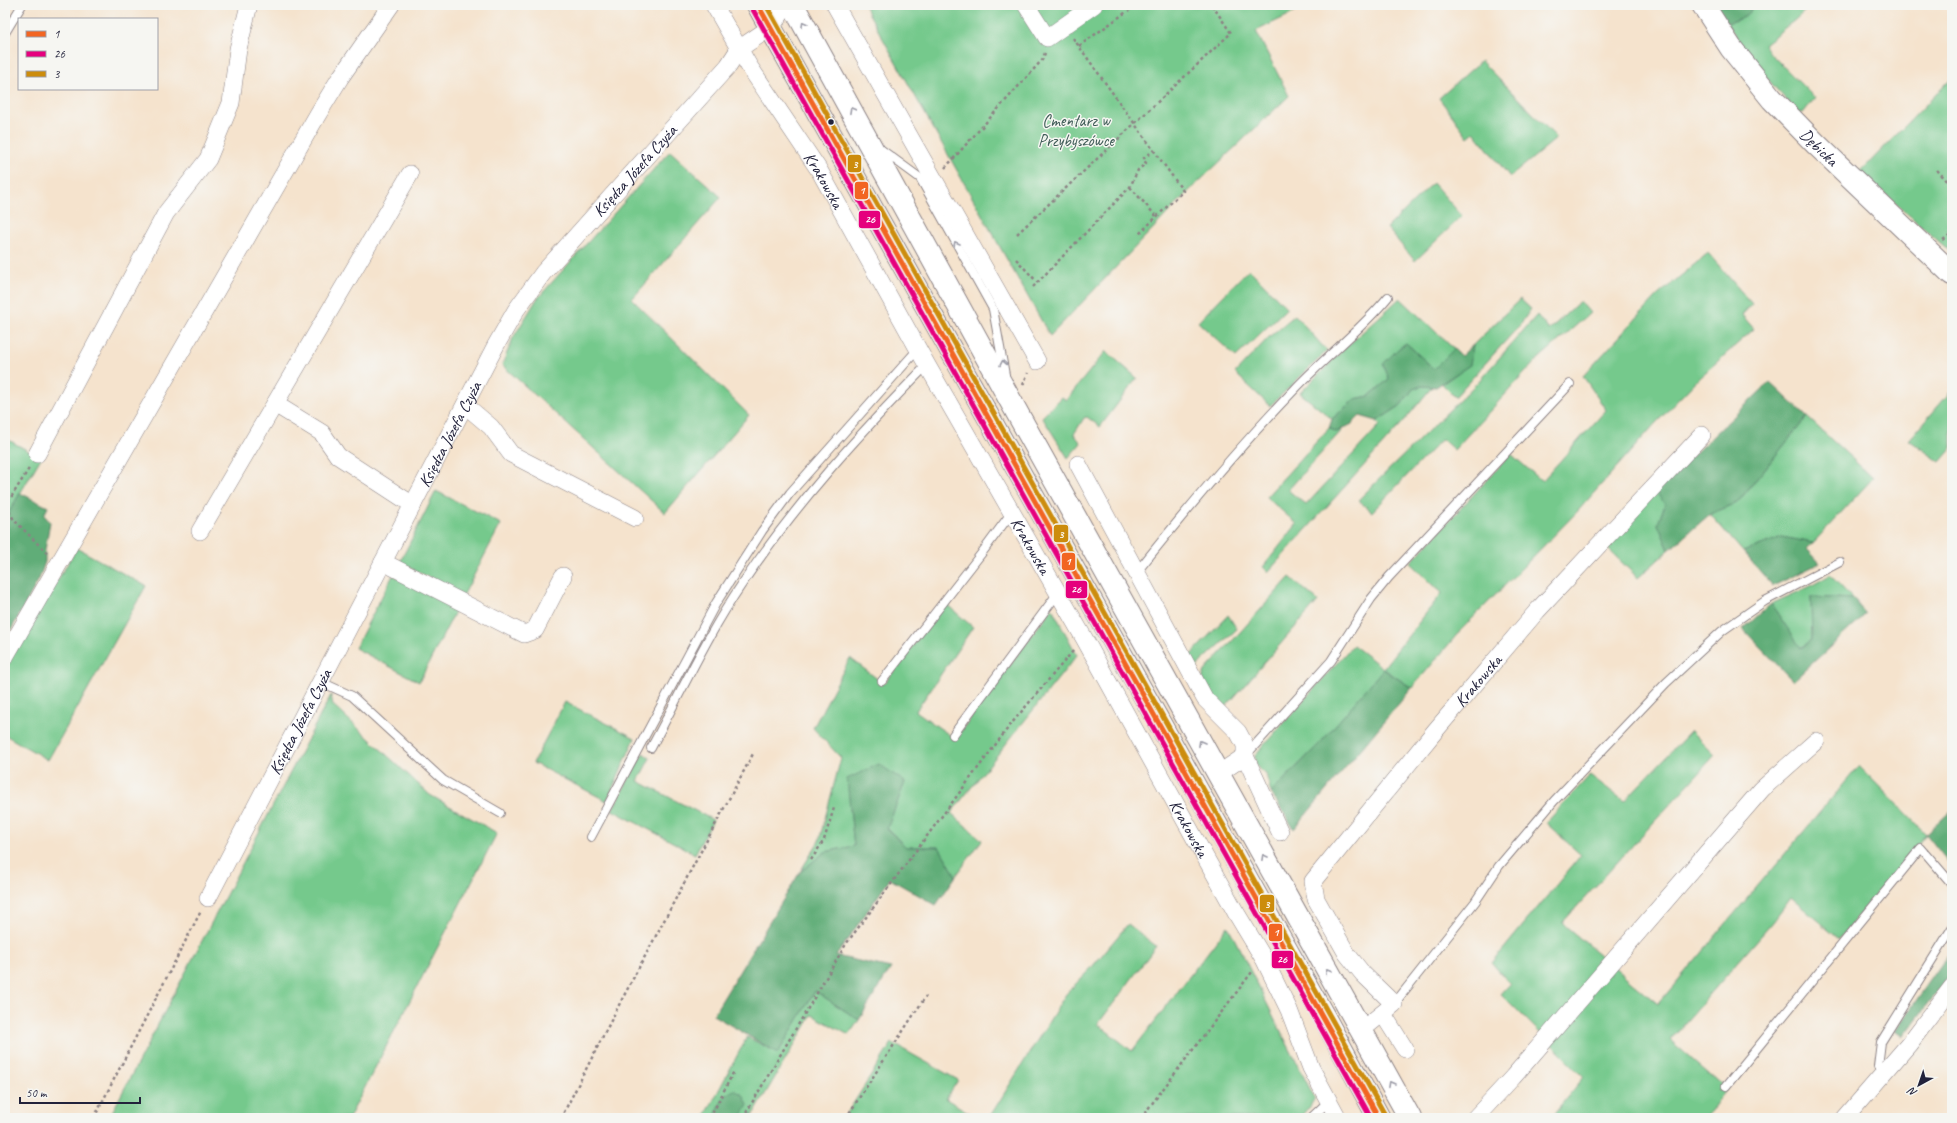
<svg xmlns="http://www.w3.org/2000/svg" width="1957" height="1123" viewBox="0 0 1957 1123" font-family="Caveat,sans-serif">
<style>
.green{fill:#75c98c;stroke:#4c7664}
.forest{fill:#60ad78;stroke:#41685a}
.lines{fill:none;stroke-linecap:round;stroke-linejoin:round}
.lane-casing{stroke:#8c8284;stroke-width:10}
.street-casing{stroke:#8c8284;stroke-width:18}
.secondary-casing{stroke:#8c8284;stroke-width:24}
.primary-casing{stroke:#8c8284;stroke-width:24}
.path{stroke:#8c8284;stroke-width:2.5;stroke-dasharray:3 3;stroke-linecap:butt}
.lane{stroke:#fff;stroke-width:8}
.street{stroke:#fff;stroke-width:17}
.secondary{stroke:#fff;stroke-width:22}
.primary{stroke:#fff;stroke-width:22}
.bus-1-casing{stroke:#f6f6f2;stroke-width:8}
.bus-2-casing{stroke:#f6f6f2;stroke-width:8}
.bus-3-casing{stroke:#f6f6f2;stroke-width:8}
.bus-1{stroke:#f26522;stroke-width:5}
.bus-2{stroke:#e5007d;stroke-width:5}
.bus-3{stroke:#cc8c0c;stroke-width:5}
.oneway{stroke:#9c9ca7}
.bus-dot{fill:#22223b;stroke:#f6f6f2;stroke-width:1.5}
.labels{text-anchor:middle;stroke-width:3;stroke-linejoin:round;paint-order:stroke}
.park-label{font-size:17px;fill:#3f5c57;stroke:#f6f6f2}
.street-label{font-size:17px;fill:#22223b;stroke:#f6f6f2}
.line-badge{stroke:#f6f6f2;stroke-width:1.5}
.badge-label{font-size:11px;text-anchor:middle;font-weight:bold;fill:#fff}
</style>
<rect width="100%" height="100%" fill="#f6f6f2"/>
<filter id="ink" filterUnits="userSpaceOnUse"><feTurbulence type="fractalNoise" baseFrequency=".025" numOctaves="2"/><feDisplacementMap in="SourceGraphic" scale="8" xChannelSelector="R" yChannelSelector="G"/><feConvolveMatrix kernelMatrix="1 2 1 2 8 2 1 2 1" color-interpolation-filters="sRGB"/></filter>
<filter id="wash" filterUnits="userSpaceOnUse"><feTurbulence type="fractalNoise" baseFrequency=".012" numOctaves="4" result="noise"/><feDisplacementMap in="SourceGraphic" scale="16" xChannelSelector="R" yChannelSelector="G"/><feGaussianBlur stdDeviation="0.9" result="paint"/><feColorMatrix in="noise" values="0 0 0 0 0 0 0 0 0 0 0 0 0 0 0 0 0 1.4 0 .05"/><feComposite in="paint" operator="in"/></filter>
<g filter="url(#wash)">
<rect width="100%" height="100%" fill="#f5e3cd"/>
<path class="green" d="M864,5H1304L1291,14L1256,31L1289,96L1189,191L1050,336Z
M1751,5H1811L1795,20L1764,44L1770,53L1815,98L1803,113H1798L1753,63L1727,23L1745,17L1752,8Z
M1481,61L1557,138L1510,177L1474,132L1468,137L1439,98Z
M1952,78V261L1948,258L1952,253L1860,172Z
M670,151L721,197L632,299L749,415L665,513L502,365L513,338L537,299Z
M1433,183L1462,216L1415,261L1387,228Z
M1708,253L1752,304L1742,315L1754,329L1700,377L1654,425L1577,512L1460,631L1412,688L1384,669L1322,741L1271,793L1266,774C1257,770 1255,764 1255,755L1353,645L1383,668L1442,593L1410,563L1511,454L1542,481L1606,410L1583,376L1657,296Z
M1249,269L1287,308L1236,357L1198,322Z
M1400,298L1454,349L1434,369L1406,343L1398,349L1389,379L1369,396L1355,399L1332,419L1300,393L1346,347Z
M1520,299L1531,309L1520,325L1455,397L1442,384L1469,365L1473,345Z
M1580,301L1590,313L1535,362L1454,450L1442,439L1372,512L1358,500L1478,382L1537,315L1549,330Z
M1295,315L1327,351L1270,406L1235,373L1270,336Z
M1106,351L1137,378L1100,427L1087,417L1084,418L1074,434L1081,443L1068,458L1042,417L1062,397L1066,400Z
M1422,386L1432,387L1404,421L1268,572L1263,567L1297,524L1266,497L1329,428L1336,432L1343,429L1288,490L1306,505L1380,425L1377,421L1400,406L1414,388Z
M1952,390V448L1940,462L1909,440Z
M1807,417L1873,478L1813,543L1782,537L1743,552L1710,514L1737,503Z
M5,438L41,458L5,519Z
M436,491L501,524L463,596L400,562Z
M1655,491L1665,504L1658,524L1669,550L1638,578L1606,547Z
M77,548L146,586L48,760L5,735V667Z
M393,575L457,608L419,682L355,648Z
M1830,575L1853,599L1811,597L1812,640L1800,648L1771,604L1809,587Z
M1290,577L1318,601L1223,710L1202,680L1205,671Z
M945,603L973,627L916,711L955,739L1052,608L1077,655L951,813L982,840L956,876L939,847H906L887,828L905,782L850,809L854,846L825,852L800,872L819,841L841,758L813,728L850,658L884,684Z
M1228,615L1237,629L1200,663L1196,669L1189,657Z
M331,695L333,705L430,795L497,833L349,1118H109Z
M565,702L635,738L607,801L533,763Z
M1691,731L1715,755L1562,923L1658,1004L1859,766L1926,834L1839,939L1791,898L1773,922L1670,1040L1726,1089L1705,1118H1550L1584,1077L1501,994L1510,984L1492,963L1581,855L1546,823L1590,775L1624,801Z
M643,753L650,758L638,781L713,820L695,854L612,810Z
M1128,924L1156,946L1098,1024L1132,1051L1228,926L1315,1099L1300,1118H989L1066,994L1092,967Z
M815,991L859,1020L849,1035L812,1015L751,1118H704L747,1037L778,1053Z
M892,1043L958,1080L946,1099L978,1118H844Z"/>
<path class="forest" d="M1715,5H1751L1752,8L1745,17L1727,23Z
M1406,343L1434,369L1454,349L1461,356L1473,345L1470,365L1436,387L1422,386L1414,388L1400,406L1377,421L1360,416L1352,424L1336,432L1329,428L1332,419L1355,399L1369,396L1389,379L1383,364L1398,349Z
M1770,382L1807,417L1737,503L1710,514L1669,550L1658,524L1665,504L1655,491Z
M20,493L48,507L44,515L50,522L45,550V562L39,579L5,641V519Z
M1782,537L1813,543L1807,549L1820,563L1773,586L1743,552Z
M1811,597L1853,599L1866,614L1793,681L1743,629L1771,604L1801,648L1812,640Z
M1383,669L1412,688L1294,829L1271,793L1322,741Z
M879,764L905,782L887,829L906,847H939L956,876L936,905L890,879L836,956L891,968L859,1020L815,991L778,1053L713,1015L800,872L825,852L854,846L847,779Z
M1952,810V867L1926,834Z
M1952,949V972L1903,1037L1895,1031Z
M734,1090L743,1095L748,1105L740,1118H714L724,1096Z"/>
</g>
<g filter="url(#ink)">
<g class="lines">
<defs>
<path id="lane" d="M5,33L22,5
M879,148L920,178L993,309L1005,375
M1136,573C1187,509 1239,447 1295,389C1325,357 1360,331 1388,297
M882,681L981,554L1012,512
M321,682L352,696L443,780L500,813
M953,735L1058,593
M651,748C681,693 707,635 742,584C797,502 859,434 927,365
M1246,755L1331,661L1371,599L1389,577L1570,384
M591,837L716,603L762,531L790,493L919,348
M1394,1004L1475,902L1499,866L1554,801L1666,683L1722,631L1765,601L1840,562
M1882,1076L1878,1066L1881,1042L1952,928
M1726,1086L1921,848L1952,884
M1311,1118L1329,1101"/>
<g id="street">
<path id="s1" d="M714,5L749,66L819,170L927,365L1084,638L1235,911L1264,959L1289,1010L1311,1068L1338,1118"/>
<path d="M835,5L1037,361"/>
<path d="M1026,5L1047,38L1094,5"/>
<path d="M275,404L322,433L338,456L413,505"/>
<path d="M465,405L491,427L511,454L635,518"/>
<path d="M37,454L166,213L208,159L231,103L238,49L249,5"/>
<path d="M1078,464L1205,699L1238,732L1245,745V756L1218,774"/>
<path d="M200,531L410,174"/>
<path d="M383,562L524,634L535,630L563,576"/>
<path d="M5,657L318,114L340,78L391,5"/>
<path d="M1245,756L1280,832"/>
<path id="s2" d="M208,898L496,345L516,310L543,273L728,66L739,49L771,27L787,5"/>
<path d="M1383,1014L1405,1049"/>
<path id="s3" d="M1360,1029L1368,1025L1394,1004L1363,974L1347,954L1316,899L1313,881L1435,731L1537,611L1702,435"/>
<path d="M1475,1118L1513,1077L1762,789L1816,741"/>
<path d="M1845,1118L1909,1044L1952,987"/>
</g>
<g id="secondary">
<path id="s4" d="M1703,5L1731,48L1772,99L1816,144L1952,274"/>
</g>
<path id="primary" d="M758,5L1324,1017L1379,1118
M793,5L1020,418L1410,1118"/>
</defs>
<use href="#lane" class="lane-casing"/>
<use href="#street" class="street-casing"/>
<use href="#secondary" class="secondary-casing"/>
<use href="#primary" class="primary-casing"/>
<path class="path" d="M1073,38L1183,191L1138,235
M1079,46L1136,5
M945,168L1042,60L1045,53
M1937,170L1952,186
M1130,187L1156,216
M1017,234L1231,33L1212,5
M1943,240L1952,233
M1016,259L1038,283
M1033,287L1130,187L1138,170L1146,163L1143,159L1154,150
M1023,385L1028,373
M6,506L14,520L47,553
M5,507L30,467
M811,860L824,840L834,808
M94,1118L201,911
M561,1118L619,1005L754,752
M710,1118L734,1071
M743,1118L846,944L1011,724L1073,651
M846,1118L926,996
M1141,1118L1252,972"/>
<use href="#lane" class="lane"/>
<use href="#street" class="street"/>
<use href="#secondary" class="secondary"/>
<use href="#primary" class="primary"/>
<defs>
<path id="bus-1" d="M758,5L1379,1118"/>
<path id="bus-2" d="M752,8L1371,1118"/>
<path id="bus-3" d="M766,5L1385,1115"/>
</defs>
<use href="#bus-1" class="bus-1-casing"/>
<use href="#bus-2" class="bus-2-casing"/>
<use href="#bus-3" class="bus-3-casing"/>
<use href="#bus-1" class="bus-1"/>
<use href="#bus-2" class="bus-2"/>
<use href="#bus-3" class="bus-3"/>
</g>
<defs><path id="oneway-chevron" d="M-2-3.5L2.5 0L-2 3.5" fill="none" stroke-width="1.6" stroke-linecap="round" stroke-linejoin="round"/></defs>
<g class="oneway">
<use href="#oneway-chevron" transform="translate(804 24) rotate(-119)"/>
<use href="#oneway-chevron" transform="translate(852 110) rotate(-119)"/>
<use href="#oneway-chevron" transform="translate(956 244) rotate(-119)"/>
<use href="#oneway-chevron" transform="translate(1003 363) rotate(-101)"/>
<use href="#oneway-chevron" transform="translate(1201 743) rotate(-119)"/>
<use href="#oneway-chevron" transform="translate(1264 857) rotate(-119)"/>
<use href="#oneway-chevron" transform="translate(1328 971) rotate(-119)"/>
<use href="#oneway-chevron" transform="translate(1391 1084) rotate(-119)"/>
</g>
</g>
<circle class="bus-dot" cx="831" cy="122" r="3.5"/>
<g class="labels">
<g class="park-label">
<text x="1076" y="126">Cmentarz w<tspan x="1076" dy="20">Przybyszówce</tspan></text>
</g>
<g class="street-label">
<text dy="6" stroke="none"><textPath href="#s4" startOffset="184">Dębicka</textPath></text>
<text dy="6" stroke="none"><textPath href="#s2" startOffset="847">Księdza Józefa Czyża</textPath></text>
<text dy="6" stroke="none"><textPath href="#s1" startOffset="207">Krakowska</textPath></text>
<text dy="6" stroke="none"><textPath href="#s2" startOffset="523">Księdza Józefa Czyża</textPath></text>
<text dy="6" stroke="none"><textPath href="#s1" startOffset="627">Krakowska</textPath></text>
<text dy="6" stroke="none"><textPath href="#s3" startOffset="452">Krakowska</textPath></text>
<text dy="6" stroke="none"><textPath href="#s2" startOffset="199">Księdza Józefa Czyża</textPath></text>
<text dy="6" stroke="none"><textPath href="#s1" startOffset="951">Krakowska</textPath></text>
</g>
</g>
<g class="line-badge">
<rect x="847" y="154" width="15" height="19" rx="4" fill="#cc8c0c"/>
<rect x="854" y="181" width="15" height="19" rx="4" fill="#f26522"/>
<rect x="858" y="210" width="23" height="19" rx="4" fill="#e5007d"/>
<rect x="1053" y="524" width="16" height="19" rx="4" fill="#cc8c0c"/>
<rect x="1061" y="552" width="15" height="19" rx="4" fill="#f26522"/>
<rect x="1065" y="580" width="23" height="19" rx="4" fill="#e5007d"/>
<rect x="1259" y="894" width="16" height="19" rx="4" fill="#cc8c0c"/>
<rect x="1268" y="923" width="15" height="19" rx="4" fill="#f26522"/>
<rect x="1271" y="950" width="23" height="19" rx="4" fill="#e5007d"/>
</g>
<g class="badge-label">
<text x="855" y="168">3</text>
<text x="862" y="194">1</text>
<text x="870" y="223">26</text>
<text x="1061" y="538">3</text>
<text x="1068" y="565">1</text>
<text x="1076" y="593">26</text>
<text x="1267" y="908">3</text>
<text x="1276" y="936">1</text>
<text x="1282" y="963">26</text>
</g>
<rect width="1957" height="1123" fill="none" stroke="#f6f6f2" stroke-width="20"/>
<rect x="18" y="18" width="140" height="72" fill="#f6f6f2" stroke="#a1a1a9"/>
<rect x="26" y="31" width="20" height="6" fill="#f26522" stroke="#a1a1a9"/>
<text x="54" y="38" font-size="12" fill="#22223b">1</text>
<rect x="26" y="51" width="20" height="6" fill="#e5007d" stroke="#a1a1a9"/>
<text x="54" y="58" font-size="12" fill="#22223b">26</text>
<rect x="26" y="71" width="20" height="6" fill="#cc8c0c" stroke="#a1a1a9"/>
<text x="54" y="78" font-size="12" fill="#22223b">3</text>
<g transform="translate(1919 1085) rotate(220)" stroke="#f6f6f2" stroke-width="3" paint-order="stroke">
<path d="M0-3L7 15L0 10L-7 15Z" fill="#22223b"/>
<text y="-6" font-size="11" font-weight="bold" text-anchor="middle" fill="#22223b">N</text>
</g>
<path d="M20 1097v6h120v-6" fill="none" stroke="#22223b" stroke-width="2"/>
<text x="26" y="1097" font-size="12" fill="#22223b" stroke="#f6f6f2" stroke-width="3" paint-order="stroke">50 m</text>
</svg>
